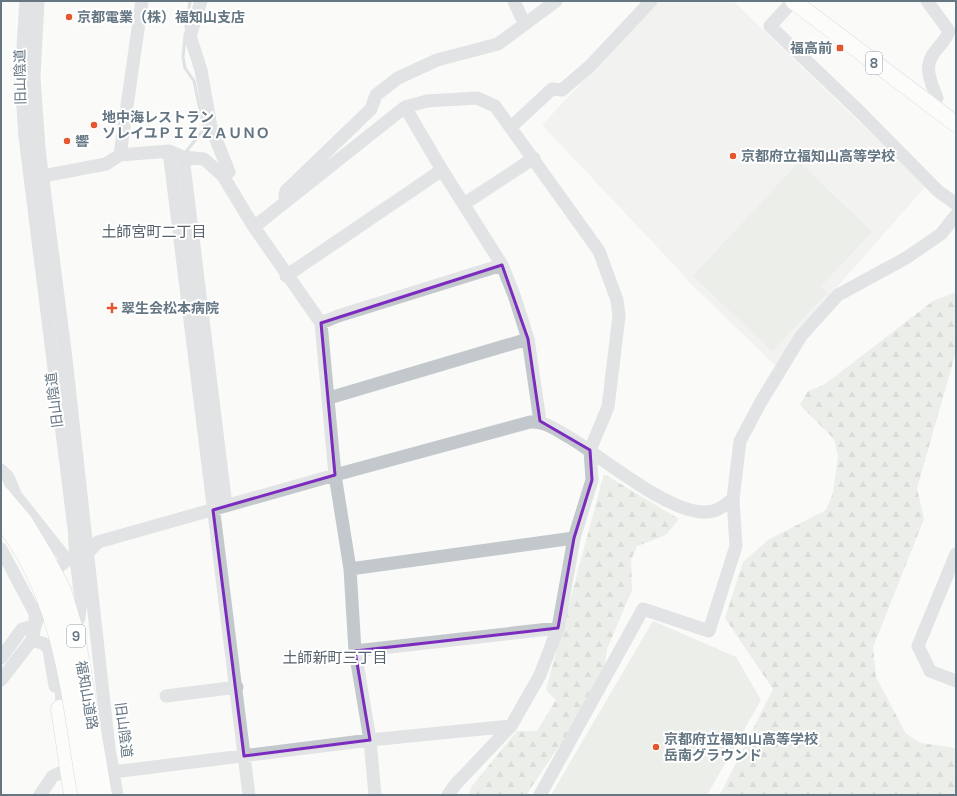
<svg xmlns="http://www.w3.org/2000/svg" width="957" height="796" viewBox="0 0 957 796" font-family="'Space Grotesk','Noto Sans JP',sans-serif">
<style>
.built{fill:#e8e9e9}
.forest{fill:url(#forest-firs)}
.park{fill:#dadfd7}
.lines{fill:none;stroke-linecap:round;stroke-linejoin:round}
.stream{stroke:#bbc7cb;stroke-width:3}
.major-casing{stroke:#b5babe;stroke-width:17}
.highway-casing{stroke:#b4b9bd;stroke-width:19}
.minor{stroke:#c3c8cc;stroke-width:13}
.major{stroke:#fff;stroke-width:16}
.highway{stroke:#fff;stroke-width:18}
.highway-bridge-casing{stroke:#b4b9bd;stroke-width:19;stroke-linecap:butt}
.highway-bridge{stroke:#fff;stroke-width:18}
.marked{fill:none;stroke:#7b2cbf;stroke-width:3;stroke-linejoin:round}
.poi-dot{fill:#e4572e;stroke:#fff;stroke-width:1.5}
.labels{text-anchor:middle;stroke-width:4;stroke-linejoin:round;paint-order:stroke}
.shield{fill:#fff;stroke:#939fa8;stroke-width:1}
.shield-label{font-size:13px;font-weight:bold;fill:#657683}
.poi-label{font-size:14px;font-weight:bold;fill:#657683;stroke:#fff;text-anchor:start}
.street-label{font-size:14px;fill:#657683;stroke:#fff}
.neighbourhood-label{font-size:15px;fill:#57646e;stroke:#fff}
</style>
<defs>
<pattern id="forest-firs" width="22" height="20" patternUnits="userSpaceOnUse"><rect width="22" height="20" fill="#dadfd7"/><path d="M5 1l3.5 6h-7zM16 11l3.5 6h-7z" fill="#b4b9b4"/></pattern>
</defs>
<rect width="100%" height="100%" fill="#fafaf8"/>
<path class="built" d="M658,1H733L926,186L821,305L775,365L688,281L677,268L542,125Z"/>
<path class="forest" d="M956,292V352L917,488L924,519L873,647L876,677L906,734L921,743L956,748V795H720L773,689L725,618L743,562L768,540L826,510L833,493L838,456L834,439L800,405L808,391L824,385L933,301Z
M604,474L679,519L666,535L637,546L631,560L632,590L607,649L603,681L526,795H468L472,786L517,731H537L556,700L546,690Z"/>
<path class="park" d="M799,162L872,232L820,287L827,293L772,351L693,276Z
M653,621L736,657L761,700L707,795H551Z"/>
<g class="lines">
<path class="stream" d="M186,28L190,1
M185,153L204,129L194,81L185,68L183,57L185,37"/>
<defs>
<path id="major" d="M793,1L956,124"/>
<path id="highway" d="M60,709L73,795"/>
</defs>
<use href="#major" class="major-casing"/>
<use href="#highway" class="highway-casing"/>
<path class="minor" d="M26,1L21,78L25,137L74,528L76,559L81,599L79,618L72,631
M38,1L34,77L39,149L65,350L109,748L117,795
M201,1L190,36L201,70L211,127L229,172L223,176
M514,1L524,23
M793,1L770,26L860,112L938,191L956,204
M927,1L949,31C947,38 942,43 937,49C922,66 930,79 937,98L932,106
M405,107L442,170L502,265L514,295L528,339L540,421
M511,127L552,89L562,90L590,66L651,1
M169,151L249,795
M120,155L142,1
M183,157L226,506
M43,176L106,164L120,155L169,151L183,157L204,159L223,176L254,227L321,323L335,475L350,569L355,651L370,740L375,795
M285,196L286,191L371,109L376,95L398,78L437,60L498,44L556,1
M464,204L534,158
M254,227L405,107L427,101L477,98L495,106L599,251L617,300L619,316L608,407L590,450L592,480L574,538L558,628L540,675L511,726L455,785L448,795
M286,276L442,170
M321,323L338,316L502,265
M329,398L528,339
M1,470L8,477L16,496L67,560
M1,549L35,613V624
M956,554L918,646L930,671L956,681
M350,569L574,538
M35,626L56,569L67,560L76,559L88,553L98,542L335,475L530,422C545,421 556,430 569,437C602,457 669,514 706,512C717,512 725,505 733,499
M32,640L45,644L49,650L55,686
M355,651L558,628
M1,658L22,629L35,626L32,640L1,680
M60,673L62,703L60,709
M166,696L237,687
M113,772L370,740L511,726
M40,795L53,776L69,769
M540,795L643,609L709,631L736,546L733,499L740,441L762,400L801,336L838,295L906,258L941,234L956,215"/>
<use href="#major" class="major"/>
<use href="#highway" class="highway"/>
<defs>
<path id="highway-bridge" d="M1,495L23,521L43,554L62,590L76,636L103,795
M1,519C65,597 70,700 87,795"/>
</defs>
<use href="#highway-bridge" class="highway-bridge-casing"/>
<use href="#highway-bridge" class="highway-bridge"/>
</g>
<path d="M0 0H957V796H0ZM502,265L528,339L540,421L590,450L592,480L574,538L558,628L355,651L370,740L244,756L213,510L335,475L321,323Z" fill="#fafaf8" fill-opacity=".55" fill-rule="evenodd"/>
<path class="marked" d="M502,265L528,339L540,421L590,450L592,480L574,538L558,628L355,651L370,740L244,756L213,510L335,475L321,323Z"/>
<g class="poi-dot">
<circle cx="69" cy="17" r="4"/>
<rect x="836" y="44" width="8" height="8" rx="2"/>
<circle cx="94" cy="125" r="4"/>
<circle cx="67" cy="141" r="4"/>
<circle cx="733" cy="156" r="4"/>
<path d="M110 302h4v4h4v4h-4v4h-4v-4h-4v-4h4z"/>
<circle cx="656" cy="747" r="4"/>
</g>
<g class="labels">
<g class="shield">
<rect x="866" y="52" width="16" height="22" rx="3"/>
<rect x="67" y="625" width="18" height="22" rx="3"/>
</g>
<g class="shield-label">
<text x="874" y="68">8</text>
<text x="76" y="641">9</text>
</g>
<g class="poi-label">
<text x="77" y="22">京都電業（株）福知山支店</text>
<text x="832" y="53" text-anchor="end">福高前</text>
<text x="102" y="122">地中海レストラン<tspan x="102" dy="16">ソレイユＰＩＺＺＡＵＮＯ</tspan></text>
<text x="75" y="146">響</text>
<text x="741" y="161">京都府立福知山高等学校</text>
<text x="121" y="313">翠生会松本病院</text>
<text x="664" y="744">京都府立福知山高等学校<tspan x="664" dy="16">岳南グラウンド</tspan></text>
</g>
<g class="street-label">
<text transform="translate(20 77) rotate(-91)" y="5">旧山陰道</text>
<text transform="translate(54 400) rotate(-97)" y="5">旧山陰道</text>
<text transform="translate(87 695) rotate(80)" y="5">福知山道路</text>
<text transform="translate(124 730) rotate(83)" y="5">旧山陰道</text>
</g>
<g class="neighbourhood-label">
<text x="154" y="237">土師宮町二丁目</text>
<text x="335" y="663">土師新町三丁目</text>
</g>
</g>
<rect width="957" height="796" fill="none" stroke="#657683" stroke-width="4"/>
</svg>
